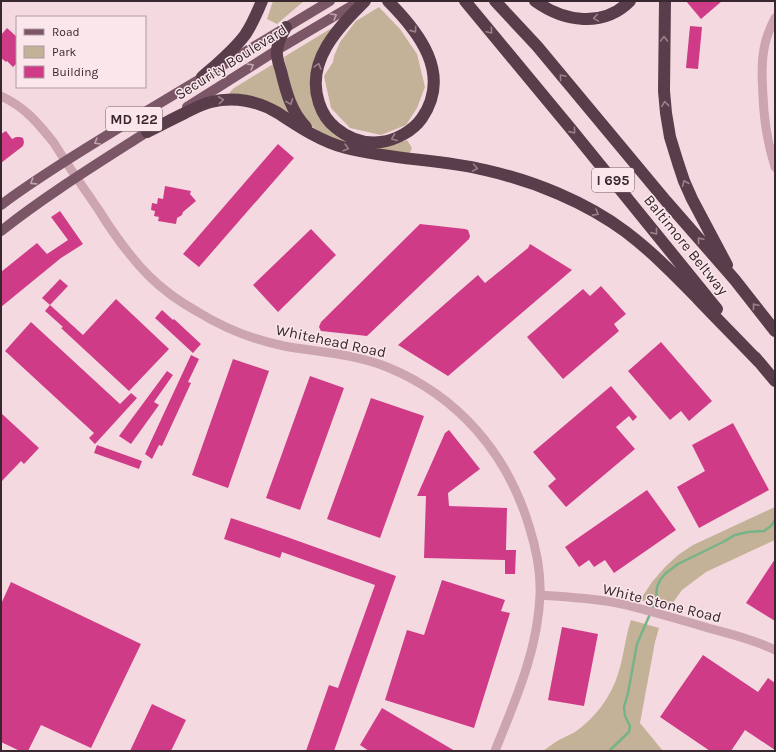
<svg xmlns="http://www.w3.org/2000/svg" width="776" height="752" viewBox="0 0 776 752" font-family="Karla,sans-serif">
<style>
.green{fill:#c4b298}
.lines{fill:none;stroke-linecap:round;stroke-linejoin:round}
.stream{stroke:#76b388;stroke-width:2.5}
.building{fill:#d03b88}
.minor{stroke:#cda5b1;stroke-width:9}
.primary{stroke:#7b5666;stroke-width:10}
.motorway{stroke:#593d4a;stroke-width:12}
.oneway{stroke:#c1a6af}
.oneway2{stroke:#9a818a}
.labels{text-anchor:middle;stroke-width:3;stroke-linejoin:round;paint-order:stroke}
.shield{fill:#fbe7eb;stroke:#726167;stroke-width:1}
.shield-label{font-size:14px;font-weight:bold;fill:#38272e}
.street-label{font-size:15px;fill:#38272e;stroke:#fbe7eb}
</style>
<rect width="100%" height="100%" fill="#f4dae0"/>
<path class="green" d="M273,1H304L277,24L267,19Z
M379,7L400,29L417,54L425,87L417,108L406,125L381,135L350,128L331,108L324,76L333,62L334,56L340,42L356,21Z
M335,26L312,70L334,131L391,145L407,140L412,148L409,155L356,147L324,135L309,124L292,95L284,57Z
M275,63L292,116L229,95L230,92L234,88Z
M775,507V540L706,572L682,590L669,608L640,600L652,582L665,567L678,555L693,545Z
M631,620L659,628L655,642L640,723L663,751H543C548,747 553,744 559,740C564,737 570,735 575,732C595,718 611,697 618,674C624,656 625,638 631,620Z"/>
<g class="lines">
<path class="stream" d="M652,610L656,600L657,587L660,580L666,573L678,564L723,542L735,535L748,532L764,531L771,526L775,520
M609,751L629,732L630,726L625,716L624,707L628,693L637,644L650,614"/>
</g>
<path class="building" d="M686,1H722L701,19Z
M690,26L702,27L698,69L686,68Z
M7,28L17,37V63L13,67L7,61L6,62L1,58V35Z
M6,131L12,139L16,137H20L23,138L24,142L23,146L1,163V134Z
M278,144L294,158L199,267L183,254Z
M165,186L191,191L190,194L196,201L183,212L182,215L177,218L176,224L158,221L159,217L154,216L155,211L151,210L152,203L157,204L158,198L163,199Z
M60,211L83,244L61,258L1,307V272L37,243L47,254L68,240L51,217Z
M420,224L465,229L468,230L470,236L469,239L367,336L321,331L319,327L321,322Z
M311,229L336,255L278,312L253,285Z
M530,244L572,270L448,376L398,345L478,275L485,283L528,248Z
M60,279L68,286L50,305L42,298Z
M601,286L626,314L614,324L619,331L563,379L527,337L583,289L590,296Z
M116,299L169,349L129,391L61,328L63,327L45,311L50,305L83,335Z
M162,310L173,320L174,319L201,344L193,353L155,318Z
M31,322L120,404L131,393L137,398L95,444L89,438L94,433L5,351Z
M661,342L712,401L689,421L681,411L670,420L628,371Z
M191,355L199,359L188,382L191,383L162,446L159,445L152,459L145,454Z
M233,359L269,371L228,488L192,475Z
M167,371L173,375L154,402L159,405L131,444L119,436Z
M310,376L344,388L300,510L266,498Z
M611,386L637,417L633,421L629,416L616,427L635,449L566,507L548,486L556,479L533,452Z
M371,398L424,416L380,538L327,519Z
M1,413L39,448L24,464L21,461L1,482Z
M733,423L769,490L699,528L677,487L705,471L692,445Z
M449,430L480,469L448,493L449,506L507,508L506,550H516L515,574H505V560L424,558L426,496H417L445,433Z
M97,445L142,461L139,469L94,453Z
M647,490L676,530L614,573L605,560L594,567L589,560L579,567L565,547Z
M231,518L287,537L396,576L334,751H306L329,685L338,688L375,585L282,552L280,558L224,539Z
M775,559V621L746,603Z
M442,580L505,600L501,611L510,613L474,728L385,700L407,630L424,635Z
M11,582L141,644L91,748L41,725L28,751H20L1,742V604Z
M562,627L598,634L584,706L548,700Z
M703,655L758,692L768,678L775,683V750L745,730L731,751H710L660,717Z
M152,704L186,720L171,751H130Z
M382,708L455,751H369L360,745Z"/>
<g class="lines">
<path class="minor" d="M775,18C771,26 767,35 765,44C761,61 762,79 763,96C764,122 767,142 775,167
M1,96C25,107 38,123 54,143C68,166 83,187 98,209C113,233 129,256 149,276C163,290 180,302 198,312C224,328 254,340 284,346C318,352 354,354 387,367C458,396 507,453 529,526C536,548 541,572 540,595C538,650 515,701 495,751
M540,595C567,597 595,598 622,604C650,611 678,619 705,627C729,634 753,639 775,650"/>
<path class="primary" d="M187,107L277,50L360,1
M1,205C42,174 87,148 130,121C197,81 263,41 330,1
M1,231C49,193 102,161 153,128"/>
<path class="motorway" d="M365,1C338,28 305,61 319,103C322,112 328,122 336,128C348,138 364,144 381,142C396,140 413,131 422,118C452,74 419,32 388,1
M465,1L571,129L717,309
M495,1L537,46L666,201L735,280L775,331
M535,1C564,22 603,28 630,1
M665,1L664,91L666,113L670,137L678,163L684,181L692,199L727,265
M286,27C282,34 278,41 277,50C276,57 279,64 281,71C286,92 291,111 306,127
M202,77C217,64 233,51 245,35C252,25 257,13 262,1
M147,132C160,126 172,119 185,113C193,109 202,104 211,102C234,96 258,101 278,113C299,127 322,142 346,148C392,160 440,159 485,170C534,181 586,202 626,232C639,242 652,253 663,264C675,275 686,287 698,299C718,320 739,341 759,362
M755,357L775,381"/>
</g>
<defs><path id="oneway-chevron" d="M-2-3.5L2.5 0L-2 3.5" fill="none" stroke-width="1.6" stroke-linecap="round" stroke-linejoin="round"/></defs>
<g class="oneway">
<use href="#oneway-chevron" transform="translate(334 16) rotate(-31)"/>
<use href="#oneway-chevron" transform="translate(251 66) rotate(-32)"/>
<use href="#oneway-chevron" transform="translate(97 142) rotate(149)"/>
<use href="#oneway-chevron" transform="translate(33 182) rotate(147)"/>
</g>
<g class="oneway2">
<use href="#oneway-chevron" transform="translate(596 18) rotate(171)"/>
<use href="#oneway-chevron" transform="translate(414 30) rotate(55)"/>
<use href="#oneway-chevron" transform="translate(490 31) rotate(50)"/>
<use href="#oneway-chevron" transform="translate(664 39) rotate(-90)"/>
<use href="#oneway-chevron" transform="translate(318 66) rotate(-74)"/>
<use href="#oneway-chevron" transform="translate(562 77) rotate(-130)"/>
<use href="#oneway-chevron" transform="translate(221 100) rotate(-6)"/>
<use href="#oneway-chevron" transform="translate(290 102) rotate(68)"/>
<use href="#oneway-chevron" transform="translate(665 104) rotate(-96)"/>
<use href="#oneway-chevron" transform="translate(573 131) rotate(51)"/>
<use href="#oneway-chevron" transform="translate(394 138) rotate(159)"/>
<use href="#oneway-chevron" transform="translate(346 148) rotate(16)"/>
<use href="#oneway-chevron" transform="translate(475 168) rotate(10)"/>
<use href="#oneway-chevron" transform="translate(685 183) rotate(-113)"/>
<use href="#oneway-chevron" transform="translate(596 213) rotate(29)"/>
<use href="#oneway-chevron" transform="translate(655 232) rotate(51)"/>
<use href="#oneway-chevron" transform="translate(700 240) rotate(-131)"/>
<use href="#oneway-chevron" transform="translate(755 306) rotate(-128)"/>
</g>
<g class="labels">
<g class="shield">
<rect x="106" y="107" width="56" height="24" rx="3"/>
<rect x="592" y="168" width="42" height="24" rx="3"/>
</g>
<g class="shield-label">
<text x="134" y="124">MD 122</text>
<text x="613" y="185">I 695</text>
</g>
<g class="street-label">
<text transform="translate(231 62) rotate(-32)" y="5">Security Boulevard</text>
<text transform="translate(686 245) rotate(51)" y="5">Baltimore Beltway</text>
<text transform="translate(331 341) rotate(12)" y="5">Whitehead Road</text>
<text transform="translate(662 603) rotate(14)" y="5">White Stone Road</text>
</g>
</g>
<rect width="776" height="752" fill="none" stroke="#38272e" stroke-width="4"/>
<rect x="16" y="16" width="130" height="72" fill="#fbe7eb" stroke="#ad9a9f"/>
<rect x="24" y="29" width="20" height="6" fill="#7b5666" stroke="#ad9a9f"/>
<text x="52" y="36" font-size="12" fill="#38272e">Road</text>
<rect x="24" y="46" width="20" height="12" fill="#c4b298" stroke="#ad9a9f"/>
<text x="52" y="56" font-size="12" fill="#38272e">Park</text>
<rect x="24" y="66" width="20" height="12" fill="#d03b88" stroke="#ad9a9f"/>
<text x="52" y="76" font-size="12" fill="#38272e">Building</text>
</svg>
